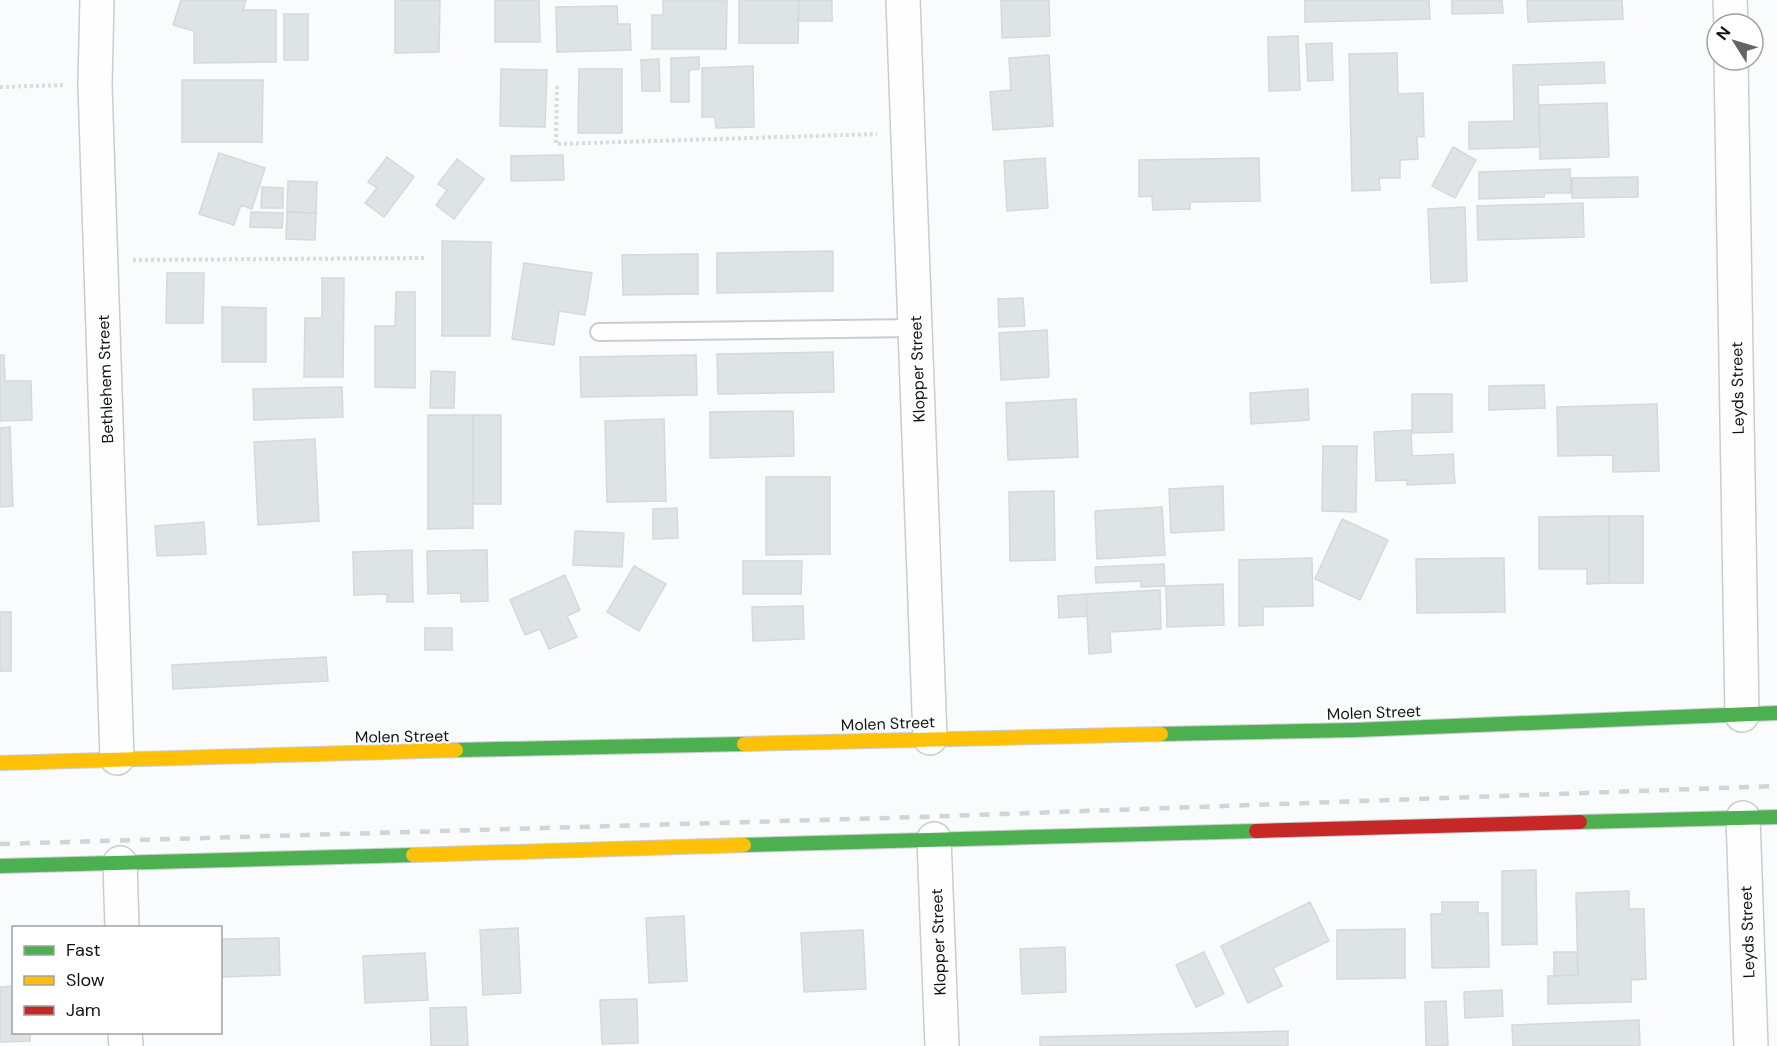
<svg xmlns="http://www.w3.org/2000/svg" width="1777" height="1046" viewBox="0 0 1777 1046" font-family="'DM Sans',sans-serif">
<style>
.building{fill:#dee4e6;stroke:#d4d9da;stroke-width:1.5}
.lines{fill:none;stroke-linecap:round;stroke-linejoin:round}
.lane-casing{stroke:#c9cdd0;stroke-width:20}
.street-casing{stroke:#c9cdd0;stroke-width:36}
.fast-casing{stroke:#c9cdd0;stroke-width:16}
.slow-casing{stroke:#c9cdd0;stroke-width:16}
.jam-casing{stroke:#c9cdd0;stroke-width:16}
.path{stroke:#dbdcdd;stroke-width:4;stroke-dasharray:3 3;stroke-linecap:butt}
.lane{stroke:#fefeff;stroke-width:16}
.street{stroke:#fefeff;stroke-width:33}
.fast{stroke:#4caf50;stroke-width:14}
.slow{stroke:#ffc107;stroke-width:14}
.jam{stroke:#c62828;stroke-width:14}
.rail{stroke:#d3d4d4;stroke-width:4.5;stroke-dasharray:10 10;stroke-linecap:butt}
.labels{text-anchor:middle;stroke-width:4.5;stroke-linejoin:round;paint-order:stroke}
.street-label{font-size:16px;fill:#0d1418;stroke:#fff}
</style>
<rect width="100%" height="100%" fill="#f9fbfd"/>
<path class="building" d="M181,0H246L243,10H276V62L194,63V31L173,25Z
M395,0H440L439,52L395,53Z
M495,0H539L540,42H495Z
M739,0H799L798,43H739Z
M799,0H832V21H798Z
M1001,0H1049L1050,36L1002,38Z
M1305,0H1429L1430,19L1305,22Z
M1452,0H1502L1503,13L1452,14Z
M1527,0H1622L1623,19L1528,22Z
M663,1H727L726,49H652V15H663Z
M617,6L618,24H630L631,50L557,52L556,7Z
M284,14H308V60H284Z
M1298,36L1300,90L1269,91L1268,37Z
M1332,43L1333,80L1308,81L1306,44Z
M1397,53L1398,94L1423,93L1424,137L1417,136L1418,159L1400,160V178H1379L1380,190L1352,191L1349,54Z
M1049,55L1053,126L993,130L990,92L1011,90L1009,58Z
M699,57V69L689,70V102H671V58Z
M659,59L660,91H642L641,60Z
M1604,62L1605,83L1538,85L1540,147L1469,149V122L1514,121L1513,65Z
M753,66L754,127L716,128L715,117H702V68Z
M501,69L547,70L545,127L500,126Z
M579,69H622V133H578Z
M182,80H263L262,142H182Z
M1607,103L1609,157L1540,159L1539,105Z
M1453,147L1476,160L1455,198L1432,186Z
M219,153L265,168L252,209L241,205L234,225L199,214Z
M563,155L564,180L511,181V156Z
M387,157L414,177L384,217L365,203L377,188L368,182Z
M1045,158L1048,208L1007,211L1004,161Z
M1259,158L1260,201L1190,202V209L1153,210L1152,196L1139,197V160Z
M457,159L484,179L454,219L436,205L447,190L438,184Z
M1570,169L1571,193H1545L1544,197L1479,199V172Z
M1638,177V197L1572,198V178Z
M288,181L317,182L316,213L287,212Z
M262,187L283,188V208H261Z
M1583,203L1584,237L1478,240L1477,206Z
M1465,207L1467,281L1431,283L1428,209Z
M251,212L283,213L282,228L250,227Z
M287,212L316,213L315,240L286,239Z
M442,241L491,242L490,336H442Z
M833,251V291L717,293V253Z
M698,254V294L623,295L622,255Z
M524,263L592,273L585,315L559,311L554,345L512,339Z
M167,273H204L203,323H166Z
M322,278H344L343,377H304L305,318H322Z
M396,292H415V388L375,387V326H395Z
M1023,298L1025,326L999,327L998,299Z
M222,307L266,308V362H222Z
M1047,330L1049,377L1001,380L999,333Z
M833,352L834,392L718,394L717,354Z
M0,355H4L5,381H31L32,420L0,421Z
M696,355L697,395L581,397L580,357Z
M431,371L455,372L454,408H430Z
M1544,385L1545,408L1489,410V386Z
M342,387L343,417L254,420L253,389Z
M1308,389L1309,420L1251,424L1250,393Z
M1412,394H1452V432L1412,433Z
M1076,399L1078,457L1008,460L1006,403Z
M1657,404L1659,471L1613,472V455L1558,456L1557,407Z
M793,411L794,456L710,458V412Z
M428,415H473V528L428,529Z
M473,415H501V504H473Z
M664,419L666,501L607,502L605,421Z
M10,427L13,506L0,507V428Z
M1411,430L1412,456L1453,454L1455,483L1407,485V480L1376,481L1374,432Z
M315,439L319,521L258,525L254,442Z
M1323,446H1357L1356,512L1322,511Z
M766,477H830V554L766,555Z
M1223,486L1224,530L1171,533L1169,489Z
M1054,491L1055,560L1010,561L1009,492Z
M1162,507L1165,555L1097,559L1095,511Z
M677,508L678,538L653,539V509Z
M1609,516H1643V583H1609Z
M1609,516V583L1587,584V569H1539V517Z
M1342,519L1388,540L1360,600L1315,579Z
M204,522L206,554L157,556L155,526Z
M575,531L624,533L622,567L573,565Z
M412,550L413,602H387V594L354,595L353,552Z
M487,550L488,601L461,602V593L428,594L427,551Z
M1312,558L1313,606L1263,607V625L1239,626V560Z
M1504,558L1505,612L1417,613L1416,559Z
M743,561H802L801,594H743Z
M1164,564L1165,586L1141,587V581L1096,583L1095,567Z
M634,566L666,584L639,631L607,612Z
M565,575L580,610L567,616L577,637L549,649L540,629L525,635L510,600Z
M1223,584L1224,625L1167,627L1166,586Z
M1160,590L1161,629L1110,632L1111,652L1089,654L1086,594Z
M1086,594L1087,616L1059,618L1058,596Z
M803,606L804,639L753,641L752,607Z
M0,612H11V671H0Z
M425,628H452V650H425Z
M326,657L328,681L173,689L172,665Z
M1536,870L1537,944L1502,945V871Z
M1629,891V909H1644L1646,979L1631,980V1002L1548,1004V976L1578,975L1576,893Z
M1310,902L1329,941L1273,968L1282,986L1248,1003L1221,946Z
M1442,902H1478V913H1488L1489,967L1432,968L1431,914H1442Z
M684,916L687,981L649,983L646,918Z
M518,928L521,993L483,995L480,930Z
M1405,929V978L1337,979V930Z
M863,930L866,989L804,992L801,933Z
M279,938L280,975L222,977L221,939Z
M1065,947L1066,992L1022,994L1020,949Z
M1204,952L1224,994L1196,1007L1176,965Z
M1554,952H1577L1578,975L1554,976Z
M425,953L428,1000L365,1003L363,956Z
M14,986V1032H30V1041L0,1042V987Z
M1502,990L1503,1016L1465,1018L1464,992Z
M637,999L638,1043L602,1044L600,1000Z
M1446,1001L1448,1046H1426L1425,1002Z
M466,1007L468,1046H431L430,1008Z
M1639,1020L1640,1046H1513L1512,1025Z
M1288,1031V1046H1040V1037Z"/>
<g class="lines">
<defs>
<path id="lane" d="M599,332L915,328"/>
<path id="street" d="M97,0L95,85L117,758
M903,0L930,738
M1730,0L1731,24
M1731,60L1742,715
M1743,818L1751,1046
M934,839L942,1046
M120,863L122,928
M125,1032L126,1046"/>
<path id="fast" d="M1161,734L1355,730L1777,713
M456,750L744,744
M1580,822L1777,817
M744,845L1256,831
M0,866L413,855"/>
<path id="slow" d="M744,744L1161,734
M0,763L456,750
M413,855L744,845"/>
<path id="jam" d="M1256,831L1580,822"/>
</defs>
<use href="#lane" class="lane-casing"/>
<use href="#street" class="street-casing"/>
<use href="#fast" class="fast-casing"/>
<use href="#slow" class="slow-casing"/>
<use href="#jam" class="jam-casing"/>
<path class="path" d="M557,86L556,144L877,134
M0,87L65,85
M133,260L426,258"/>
<use href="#lane" class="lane"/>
<use href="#street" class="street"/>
<use href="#fast" class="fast"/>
<use href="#slow" class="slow"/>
<use href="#jam" class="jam"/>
<path class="rail" d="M0,844L920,817L1777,786"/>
</g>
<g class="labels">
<g class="street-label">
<text transform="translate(917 369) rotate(-92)" y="6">Klopper Street</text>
<text transform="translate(105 379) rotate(-92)" y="6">Bethlehem Street</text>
<text transform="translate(1737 388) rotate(-91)" y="6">Leyds Street</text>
<text transform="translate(1374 712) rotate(-2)" y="6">Molen Street</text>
<text transform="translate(888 723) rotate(-2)" y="6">Molen Street</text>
<text transform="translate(402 736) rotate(-1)" y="6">Molen Street</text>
<text transform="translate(1747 932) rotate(-92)" y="6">Leyds Street</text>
<text transform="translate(938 942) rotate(-92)" y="6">Klopper Street</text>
</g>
</g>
<rect x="12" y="926" width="210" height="108" fill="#ffffff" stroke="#9ea1a3" stroke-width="1.5"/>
<rect x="24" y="946" width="30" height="9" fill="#4caf50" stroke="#9ea1a3" stroke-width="1.5"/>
<text x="66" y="956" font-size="18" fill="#0d1418">Fast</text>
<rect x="24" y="976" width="30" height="9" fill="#ffc107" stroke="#9ea1a3" stroke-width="1.5"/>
<text x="66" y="986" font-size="18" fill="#0d1418">Slow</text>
<rect x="24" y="1006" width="30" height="9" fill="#c62828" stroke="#9ea1a3" stroke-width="1.5"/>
<text x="66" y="1016" font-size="18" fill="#0d1418">Jam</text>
<g transform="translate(1735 42) rotate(307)"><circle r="28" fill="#ffffff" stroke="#9ea1a3" stroke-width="1.5"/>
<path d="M0-4.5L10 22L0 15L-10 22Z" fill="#606568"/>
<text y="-9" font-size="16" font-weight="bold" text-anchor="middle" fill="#0d1418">N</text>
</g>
</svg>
